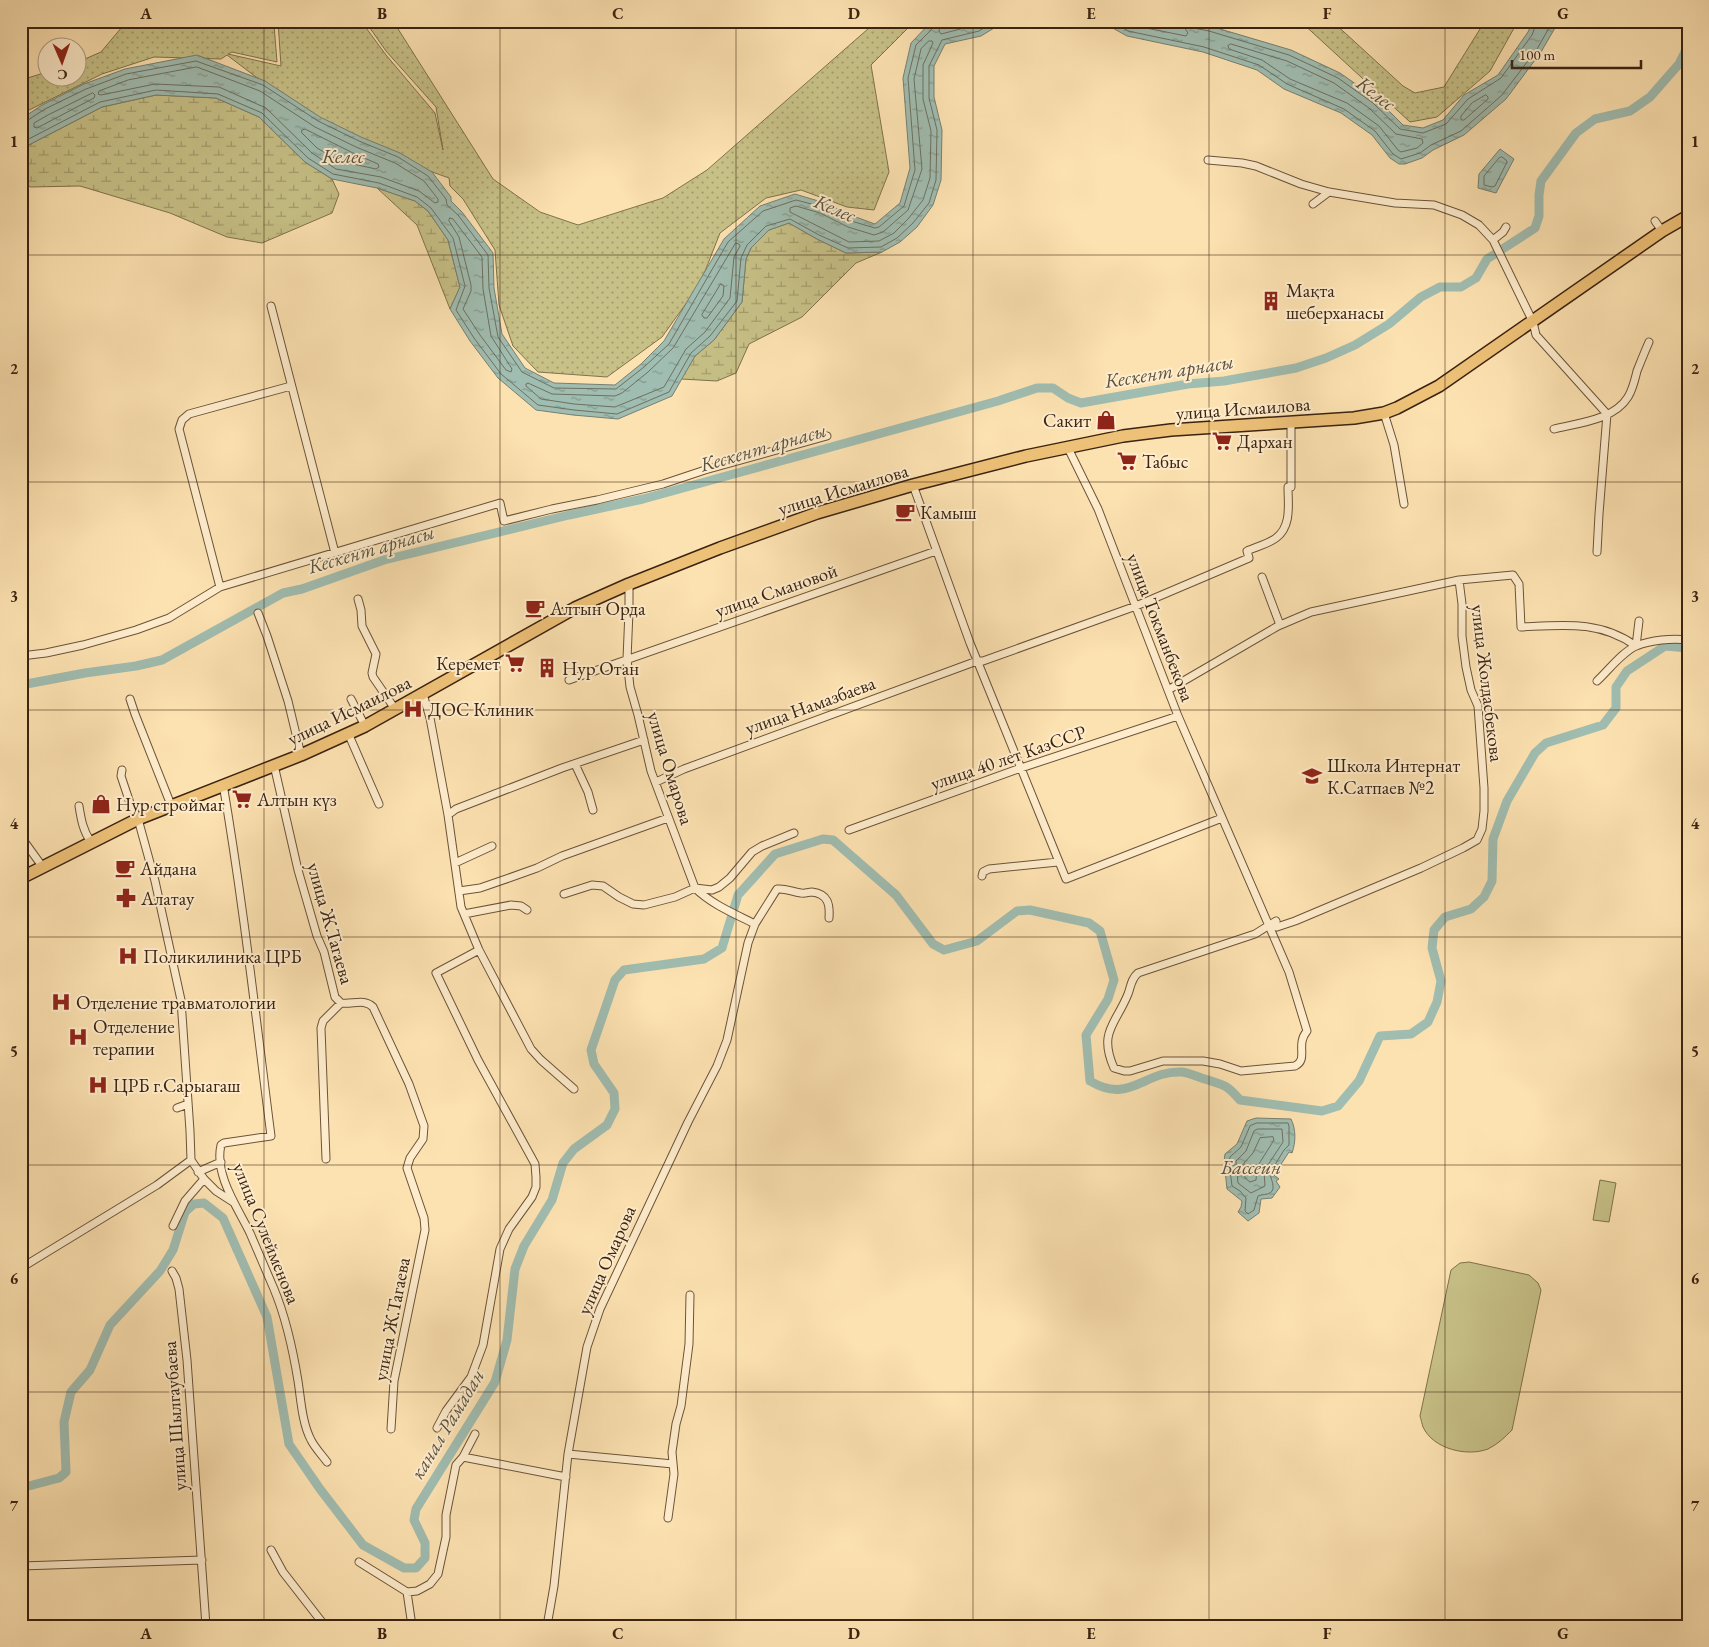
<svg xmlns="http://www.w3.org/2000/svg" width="1709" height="1647" viewBox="0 0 1709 1647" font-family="'EB Garamond',serif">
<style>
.grass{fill:url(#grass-dots);stroke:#80724c}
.wetland{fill:url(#wetland-marsh);stroke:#80724c}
.pitch{fill:#c7c187;stroke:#80724c}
.water{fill:url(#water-ripples);stroke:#777f71}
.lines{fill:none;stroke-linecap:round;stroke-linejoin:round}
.shore{stroke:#6d7061;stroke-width:1}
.canal{stroke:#a0bdb1;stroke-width:9}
.street-casing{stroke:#6b5339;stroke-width:9}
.primary-casing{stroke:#3a2311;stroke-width:14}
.street{stroke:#feeccc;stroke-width:7}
.primary{stroke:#eec178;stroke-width:11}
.grid{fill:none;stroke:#3a2311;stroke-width:1;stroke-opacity:0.55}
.labels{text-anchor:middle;stroke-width:4;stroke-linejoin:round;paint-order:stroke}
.poi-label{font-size:19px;fill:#3a2311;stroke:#feeccc;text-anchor:start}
.street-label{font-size:19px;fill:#3a2311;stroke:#feeccc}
.water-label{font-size:20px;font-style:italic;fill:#595141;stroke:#feeccc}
.neatline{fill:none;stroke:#3a2311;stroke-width:2}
.grid-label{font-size:16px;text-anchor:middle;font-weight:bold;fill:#3a2311}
</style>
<defs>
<pattern id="grass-dots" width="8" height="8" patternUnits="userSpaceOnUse" patternTransform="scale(1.25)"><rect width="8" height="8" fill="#c7c187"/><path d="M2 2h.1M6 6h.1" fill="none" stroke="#a39c6d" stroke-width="1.8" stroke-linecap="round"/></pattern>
<pattern id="wetland-marsh" width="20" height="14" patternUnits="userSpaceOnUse" patternTransform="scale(1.25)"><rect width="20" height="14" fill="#c7c187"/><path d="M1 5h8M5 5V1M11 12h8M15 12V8" fill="none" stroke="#a39c6d"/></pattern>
<pattern id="water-ripples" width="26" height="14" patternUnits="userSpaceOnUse" patternTransform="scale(1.25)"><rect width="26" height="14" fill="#a0bdb1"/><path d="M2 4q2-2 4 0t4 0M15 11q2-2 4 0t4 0" fill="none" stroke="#83998f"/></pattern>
</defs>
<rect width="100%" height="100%" fill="#fde2b1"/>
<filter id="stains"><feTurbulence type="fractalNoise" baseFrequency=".004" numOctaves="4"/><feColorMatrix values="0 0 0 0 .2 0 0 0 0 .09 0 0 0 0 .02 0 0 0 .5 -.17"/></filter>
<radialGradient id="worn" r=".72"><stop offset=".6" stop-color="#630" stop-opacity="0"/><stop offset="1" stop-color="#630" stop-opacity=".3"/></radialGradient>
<path class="grass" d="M127,21H261L274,25L277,62L232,52L228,54L281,66L278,21H361L386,55L435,113L443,150L436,107L386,51L365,21H393L493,179L540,212L578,225L663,198L707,170L877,21H915L871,65L889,172L874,210L847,207L801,190L766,198L720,233L700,284L662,337L607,377L538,372L513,346L499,305L495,250L463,199L450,186L449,178L335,137L227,55L221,59L154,57L102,74L21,114V80L47,72L48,78H78V62L101,52Z
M1300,21H1332L1403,86L1415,93L1444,87L1485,21H1518L1490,71L1437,117L1410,122Z"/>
<path class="wetland" d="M156,95L216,98L259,117L305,162L332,179L339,194L332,213L262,243L227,237L170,213L80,186L30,187L21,179V149L102,107Z
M377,188L415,201L428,211L448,240L460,287L450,309L417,225Z
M789,223L817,239L846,253L882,252L856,263L802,317L749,344L736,373L717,381L681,379L695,356L714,340L742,302L746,259L751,248L769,230Z"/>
<path class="pitch" d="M1600,1180L1616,1183L1609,1222L1593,1220Z
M1469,1262L1529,1275L1538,1283L1541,1290L1512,1430C1504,1438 1498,1444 1488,1449C1467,1457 1433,1449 1423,1427C1422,1424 1421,1419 1420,1416L1451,1270L1460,1263Z"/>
<path class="water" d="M932,21H1018L1013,25H999L981,36L945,44L934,66V97L942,130L941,180L933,205L917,227L900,242L882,252L846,253L817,239L789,223L769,230L751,248L746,259L742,302L714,340L695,356L672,396L618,419L573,415L536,410L498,378L470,341L450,309L460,287L448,240L428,211L415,201L377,188L332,179L305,162L259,117L216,98L156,95L102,107L21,149V119L42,105L84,84L125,69L197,55L265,81L320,117L361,137L400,153L432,172L451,197V201L462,212L493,253L494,288L502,334L525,368L554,383L615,385L641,364L664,341L724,239L760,206L795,194L825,203L853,216L875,224L900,203L910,168L903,78L911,43Z
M1100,21H1181L1210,26L1291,50L1340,73L1377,99L1403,125L1423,128L1443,120L1464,95L1498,75L1528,32L1533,21H1559L1541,52L1506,99L1464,135L1433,150L1422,158L1405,164H1399L1390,158L1372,135L1341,113L1284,89L1257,70L1203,52L1127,36Z
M1500,149L1514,159L1496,193L1478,188L1479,174Z
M1256,1118L1291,1119C1296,1129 1296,1142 1292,1153L1289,1152L1274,1175L1279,1179L1276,1181L1280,1187L1272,1198L1261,1199L1259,1213L1248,1221L1238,1212L1241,1207L1242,1201L1227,1189L1224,1161L1225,1154L1237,1144L1247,1121Z"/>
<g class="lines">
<path class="shore" d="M941,21L939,31L941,34L976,25L983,21
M1111,21L1128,31L1204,47L1259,65L1287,84L1344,109L1375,131L1393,154L1401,159L1420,153L1431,145L1461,131L1502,95L1537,49L1553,21
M1124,21L1131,25L1186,36L1188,33L1184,27L1183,21
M1189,21L1190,26L1193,28L1209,31L1289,55L1338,78L1373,103L1400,129L1423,133L1446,124L1468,99L1501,78L1532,35L1537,21
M929,41H932L933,43L923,65V99L931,131L930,178L923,200L908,219L894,233L879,241L849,242L790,212V208L796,206L820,213L848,227L874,235L883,232L908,210L922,169L914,79L921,49Z
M1231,44L1287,61L1334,83L1369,108L1396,134L1422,139L1423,143L1417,148L1401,152L1398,150L1379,126L1347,103L1290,79L1262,60L1229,49L1228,46Z
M197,67L260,91L315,127L356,147L395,163L424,181L438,199V202L435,203L419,191L381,177L336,169L312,153L266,108L219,87L155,84L101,95L98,94L99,91L128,80Z
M93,93L95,95L94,98L37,128L34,127V123L48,115Z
M1486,95L1488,97V99L1464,120H1461V116L1472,103Z
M21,122H25L45,109L86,89L126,74L196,61L263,85L318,121L359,141L398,157L428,176L446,199L447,205L458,215L488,255L489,288L498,337L522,372L554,388L616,389L644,367L669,344L728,242L763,211L796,200L823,207L851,221L875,228L879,227L904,206L915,170L908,78L916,45L934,27L935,21
M302,130L305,129L353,153L378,164L379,167L376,169L339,161L317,148L302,133Z
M21,143L100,102L156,90L218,94L262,113L308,158L333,174L379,183L417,197L431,208L453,238L465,286L456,310L474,338L501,374L538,405L574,410L617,414L669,392L691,353L710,336L737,301L741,258L747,245L766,226L790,219L819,235L848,248L881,247L897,238L913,223L929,203L936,180L937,130L929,98V66L942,40L979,31L995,21
M1502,157L1506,160L1507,162L1495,186L1492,187L1484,185V176L1499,158Z
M450,218L453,219L482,257L483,289L491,336L512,369L511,372L506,370L480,335L463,309L471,291V285L459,237L449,221Z
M736,243L739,244L740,246L734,257L730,298L705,332L686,349L664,387L615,407L574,404L541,399L526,386V384L528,383L552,394L615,396L622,393L648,372L673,348Z
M721,284L724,286L723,296L707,318H704L702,315Z
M1257,1123H1288L1289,1126V1145L1284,1150L1270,1173C1270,1178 1277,1189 1270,1193C1267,1195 1262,1194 1258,1196L1254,1210L1248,1214L1245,1211L1246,1198L1240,1191L1232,1186L1229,1161L1230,1157L1241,1147L1250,1126Z
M1258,1129H1282L1283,1142L1264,1171L1265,1186L1251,1193L1238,1183L1236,1161L1246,1151L1254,1131Z
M1273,1137L1274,1140L1257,1167L1256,1180L1250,1182L1245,1178L1244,1163L1253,1153L1260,1138Z"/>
<path class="canal" d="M1501,250L1535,228L1539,216V195L1541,181L1576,133L1595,119L1630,111L1650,97L1679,64L1688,46
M21,685L85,673L136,666L162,660L283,593L302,589L384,560L569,515L643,499L998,401L1037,388H1053L1068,398L1081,403L1188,384L1224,381L1296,368L1326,358L1355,345L1389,324L1421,297L1440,287H1461L1476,278L1487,259L1495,254
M21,1488L59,1478L66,1472L64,1422L71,1392L90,1370L110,1325L160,1271L173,1250L185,1212L194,1204L204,1203L223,1218L267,1317L289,1444L320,1489L363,1545L404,1568H416L425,1558V1543L414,1520L416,1509L495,1382L507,1340L515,1269L524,1246L552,1200L563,1163L574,1149L607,1125L615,1109L614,1093L594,1064L591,1050L615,980L624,970L704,959L722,948L738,895L775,854L823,839L833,840L896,895L933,944L944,950L977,941L1017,911L1030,910L1089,923L1100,931L1114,980L1108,999L1086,1035L1090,1081C1130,1105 1144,1070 1182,1072C1190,1073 1200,1078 1208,1080C1226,1086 1227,1085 1240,1100L1322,1111L1338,1106L1359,1081L1380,1036L1411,1034L1428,1022L1437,1002L1441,981L1432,948L1434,930L1445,917L1471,909L1484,897L1492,881L1493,839L1507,801L1535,753L1546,743L1603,725L1616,708V687L1627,671L1665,646L1688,648"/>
<defs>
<path id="street" d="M1208,160L1242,163L1256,166L1301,184L1329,192L1395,203L1434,205L1462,215L1479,225L1493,240L1533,322L1536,335L1607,414L1599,514L1597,552
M1313,204L1329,192
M1655,221L1662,231
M1493,240L1503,232L1506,227
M271,306L335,553
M1384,413L1394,445L1404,504
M1554,429C1578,423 1614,420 1628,397C1633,389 1635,379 1637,371C1641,361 1645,351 1649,342
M1068,448L1098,509L1178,716L1289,972L1307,1031C1295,1045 1309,1059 1295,1066L1241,1071L1220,1064L1203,1061H1163L1130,1071H1124L1114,1068C1098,1032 1116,1024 1128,994C1131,986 1131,979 1138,973L1255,934L1276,921
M913,485L970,643L1066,879L1222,818
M1262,577L1280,625
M629,584V611L627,659L630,687L638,715L651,771L695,888C711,904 735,914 755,924
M220,587L179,429L182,420L189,414L291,386
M358,599L361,610L362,626L376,654L372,673L373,677L395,709
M258,613L267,636L288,701L301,755
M1636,646L1639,621
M21,656L46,653L83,645L136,630L169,618L220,587L500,503L504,521L552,509L597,500L663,484L705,470L827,436
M569,680L936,551
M1597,681C1609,670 1621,653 1636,646C1651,640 1672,638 1688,640
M1168,690L1278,626L1311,612L1459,580L1513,575L1519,584L1521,627C1563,625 1600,620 1636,646
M423,694L430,718L448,815L461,907L479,950L531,1049L541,1060L574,1089
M130,699L135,714L171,805
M351,699L365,726
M348,733L379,804
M575,764L588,792L593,810
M274,765L298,870L317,936L324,952L335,997L341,1003C352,1005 364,998 373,1007L409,1084L424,1126L423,1139L410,1158L407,1168L424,1218L425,1230L394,1381L391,1429
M122,770L121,776L130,803L138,819L155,881L181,1000L190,1131L191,1160L204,1179L216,1191L233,1202
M656,782L684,769L977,661H983L1136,606L1249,558L1247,551C1256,547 1268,544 1276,538C1292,526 1288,504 1288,487H1291V422
M223,784C243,901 256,1019 271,1136L224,1143L221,1145C214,1175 238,1208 250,1233C258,1252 266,1270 274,1289C286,1318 293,1350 298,1381C301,1400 302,1423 311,1440C315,1448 322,1455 327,1462
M79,806C81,819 83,831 91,842
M448,815L456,809L562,768L644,740
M849,830L1021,768L1178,716
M21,837L42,866
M455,863L492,846
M982,876L983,872L989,869L1058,862
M459,891L480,888L509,878L537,868L562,856L668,818
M564,894L592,885L603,886L619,897L633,904L644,905L675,897L695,888L712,890L719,887L730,878L752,852L762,846L794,833
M464,914L511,905L521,906L527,910
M1269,925L1277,927L1295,921L1421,868L1463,848L1477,840L1482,829L1484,811V788L1478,706L1471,690L1466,667L1462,636V604L1459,580
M177,1108L188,1104
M326,1159L321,1028L323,1021L341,1003
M198,1172L221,1162
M173,1226L185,1201L204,1179
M21,1268L157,1185L191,1160
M172,1271L176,1278L179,1289L187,1360L206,1626
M437,1428L446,1411L471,1377L483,1345L500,1249L509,1229L532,1197L536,1187V1177L535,1164L478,1060L436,973L479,950
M568,1454L673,1464
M463,1457L566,1477
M668,1518L674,1474L672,1452L676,1424L681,1406L689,1344L690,1295
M271,1550L283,1572L325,1626
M359,1562L407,1592L417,1591L430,1584L438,1574L446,1537V1515L456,1465L463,1457L475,1434
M21,1566L202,1560
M407,1592L412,1626
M547,1626L554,1586L568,1454L587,1347L600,1309L688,1122L717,1066L727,1040L748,943L755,924L777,889C786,888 792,892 801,893C805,894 808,892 812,892C828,894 830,904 829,918"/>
<path id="primary" d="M21,878L138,819L301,755L365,726L575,608L629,584L720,548L817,513L913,485L1026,456L1123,436L1171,430L1354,418L1384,413L1397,408L1439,386L1662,231L1688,216"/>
</defs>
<use href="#street" class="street-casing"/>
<use href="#primary" class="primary-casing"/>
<use href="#street" class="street"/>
<use href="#primary" class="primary"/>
</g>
<path class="grid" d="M264,21V1626M500,21V1626M736,21V1626M973,21V1626M1209,21V1626M1445,21V1626M21,255H1688M21,482H1688M21,710H1688M21,937H1688M21,1165H1688M21,1392H1688"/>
<defs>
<symbol id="building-bare" viewBox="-9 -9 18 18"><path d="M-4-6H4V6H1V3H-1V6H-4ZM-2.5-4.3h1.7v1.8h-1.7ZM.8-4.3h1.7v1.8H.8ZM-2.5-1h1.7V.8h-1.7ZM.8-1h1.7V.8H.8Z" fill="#8f2418" stroke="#feeccc" stroke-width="2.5" paint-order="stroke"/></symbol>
<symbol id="shop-bare" viewBox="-9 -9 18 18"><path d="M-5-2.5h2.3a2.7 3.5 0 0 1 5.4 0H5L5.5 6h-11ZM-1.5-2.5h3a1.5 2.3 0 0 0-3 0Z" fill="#8f2418" stroke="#feeccc" stroke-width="2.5" paint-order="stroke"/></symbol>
<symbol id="supermarket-bare" viewBox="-9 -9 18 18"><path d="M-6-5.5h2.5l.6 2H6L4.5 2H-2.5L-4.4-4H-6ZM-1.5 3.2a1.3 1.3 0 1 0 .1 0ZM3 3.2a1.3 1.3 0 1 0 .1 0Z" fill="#8f2418" stroke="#feeccc" stroke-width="2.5" paint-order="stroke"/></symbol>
<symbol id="cafe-bare" viewBox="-9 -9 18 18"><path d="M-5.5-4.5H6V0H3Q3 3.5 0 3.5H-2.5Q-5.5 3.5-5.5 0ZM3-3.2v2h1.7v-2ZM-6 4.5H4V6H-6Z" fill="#8f2418" stroke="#feeccc" stroke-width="2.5" paint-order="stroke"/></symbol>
<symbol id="hospital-bare" viewBox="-9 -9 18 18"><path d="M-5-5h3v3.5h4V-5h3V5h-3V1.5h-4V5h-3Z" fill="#8f2418" stroke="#feeccc" stroke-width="2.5" paint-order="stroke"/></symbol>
<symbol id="school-bare" viewBox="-9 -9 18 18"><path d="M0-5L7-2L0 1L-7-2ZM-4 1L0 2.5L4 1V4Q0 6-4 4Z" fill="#8f2418" stroke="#feeccc" stroke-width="2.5" paint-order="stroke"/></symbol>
<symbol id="pharmacy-bare" viewBox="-9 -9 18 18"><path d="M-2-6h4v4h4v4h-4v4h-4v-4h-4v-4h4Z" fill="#8f2418" stroke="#feeccc" stroke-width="2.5" paint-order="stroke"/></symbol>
</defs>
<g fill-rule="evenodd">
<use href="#building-bare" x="1257" y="287" width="28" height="28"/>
<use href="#shop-bare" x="1092" y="406" width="28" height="28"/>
<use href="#supermarket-bare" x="1208" y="427" width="28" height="28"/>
<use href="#supermarket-bare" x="1113" y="447" width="28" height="28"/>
<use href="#cafe-bare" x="891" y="498" width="28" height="28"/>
<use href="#cafe-bare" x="521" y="594" width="28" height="28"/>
<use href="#supermarket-bare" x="501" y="649" width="28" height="28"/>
<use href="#building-bare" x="533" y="654" width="28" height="28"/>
<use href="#hospital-bare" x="399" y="695" width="28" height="28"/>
<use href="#school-bare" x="1298" y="762" width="28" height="28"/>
<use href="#supermarket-bare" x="228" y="785" width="28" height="28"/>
<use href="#shop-bare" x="87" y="790" width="28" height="28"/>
<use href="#cafe-bare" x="111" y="854" width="28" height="28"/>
<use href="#pharmacy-bare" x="112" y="884" width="28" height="28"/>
<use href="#hospital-bare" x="114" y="942" width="28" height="28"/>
<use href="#hospital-bare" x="47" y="988" width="28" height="28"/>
<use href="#hospital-bare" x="64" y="1023" width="28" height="28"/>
<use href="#hospital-bare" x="84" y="1071" width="28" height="28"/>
</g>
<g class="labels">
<g class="poi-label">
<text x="1286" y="297">Мақта<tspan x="1286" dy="22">шеберханасы</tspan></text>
<text x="1091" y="427" text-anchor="end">Сакит</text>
<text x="1237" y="448">Дархан</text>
<text x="1142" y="468">Табыс</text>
<text x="920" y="519">Камыш</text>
<text x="550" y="615">Алтын Орда</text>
<text x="500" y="670" text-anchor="end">Керемет</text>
<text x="562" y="675">Нур Отан</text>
<text x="428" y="716">ДОС Клиник</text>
<text x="1327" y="772">Школа Интернат<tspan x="1327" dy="22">К.Сатпаев №2</tspan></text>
<text x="257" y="806">Алтын күз</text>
<text x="116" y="811">Нур строймаг</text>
<text x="140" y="875">Айдана</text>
<text x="141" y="905">Алатау</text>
<text x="143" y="963">Поликилиника ЦРБ</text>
<text x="76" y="1009">Отделение травматологии</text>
<text x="93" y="1033">Отделение<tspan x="93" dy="22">терапии</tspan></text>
<text x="113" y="1092">ЦРБ г.Сарыагаш</text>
</g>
<g class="street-label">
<text transform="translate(1243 408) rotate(-4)" y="7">улица Исмаилова</text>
<text transform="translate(843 489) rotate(-17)" y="7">улица Исмаилова</text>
<text transform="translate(776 590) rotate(-19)" y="7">улица Смановой</text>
<text transform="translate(1161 627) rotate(69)" y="7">улица Токманбекова</text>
<text transform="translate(1488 683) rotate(83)" y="7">улица Жолдасбекова</text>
<text transform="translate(810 705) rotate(-20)" y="7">улица Намазбаева</text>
<text transform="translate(349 710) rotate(-26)" y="7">улица Исмаилова</text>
<text transform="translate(1008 757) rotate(-19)" y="7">улица 40 лет КазССР</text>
<text transform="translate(671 768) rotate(73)" y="7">улица Омарова</text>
<text transform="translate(331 923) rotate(74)" y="7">улица Ж.Тагаева</text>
<text transform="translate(267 1233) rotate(68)" y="7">улица Сулейменова</text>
<text transform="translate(606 1260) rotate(-66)" y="7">улица Омарова</text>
<text transform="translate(391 1319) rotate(-79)" y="7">улица Ж.Тагаева</text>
<text transform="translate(174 1416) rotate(-94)" y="7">улица Шылгаубаева</text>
</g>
<g class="water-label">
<text transform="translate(1376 93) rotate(37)" y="7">Келес</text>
<text x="343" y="163">Келес</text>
<text transform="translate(835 208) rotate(23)" y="7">Келес</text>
<text transform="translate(1169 371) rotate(-9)" y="7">Кескент арнасы</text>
<text transform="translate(763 447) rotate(-16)" y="7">Кескент арнасы</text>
<text transform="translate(371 549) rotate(-16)" y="7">Кескент арнасы</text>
<text x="1251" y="1174">Бассеин</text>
<text transform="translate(447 1424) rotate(-59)" y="7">канал Рамадан</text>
</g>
</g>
<rect width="1709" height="1647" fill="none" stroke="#fde2b1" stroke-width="55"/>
<g transform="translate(62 62) rotate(178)"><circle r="24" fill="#feeccc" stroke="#b09c81"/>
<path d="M0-4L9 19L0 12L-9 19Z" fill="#8f2418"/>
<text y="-8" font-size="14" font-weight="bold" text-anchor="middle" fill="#3a2311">С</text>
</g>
<path d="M1512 60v8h129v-8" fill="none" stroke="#3a2311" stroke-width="2.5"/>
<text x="1519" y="60" font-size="15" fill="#3a2311" stroke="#feeccc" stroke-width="4" paint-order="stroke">100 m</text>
<rect x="28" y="28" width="1654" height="1592" class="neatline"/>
<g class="grid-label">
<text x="146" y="19">A</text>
<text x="382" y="19">B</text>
<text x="618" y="19">C</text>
<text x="854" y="19">D</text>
<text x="1091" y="19">E</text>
<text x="1327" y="19">F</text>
<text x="1563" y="19">G</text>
<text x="14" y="147">1</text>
<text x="1695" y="147">1</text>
<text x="14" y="374">2</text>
<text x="1695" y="374">2</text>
<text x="14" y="602">3</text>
<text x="1695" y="602">3</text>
<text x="14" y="829">4</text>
<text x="1695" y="829">4</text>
<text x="14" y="1057">5</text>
<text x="1695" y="1057">5</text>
<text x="14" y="1284">6</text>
<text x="1695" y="1284">6</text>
<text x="14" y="1511">7</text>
<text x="1695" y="1511">7</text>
<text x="146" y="1639">A</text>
<text x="382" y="1639">B</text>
<text x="618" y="1639">C</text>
<text x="854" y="1639">D</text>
<text x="1091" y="1639">E</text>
<text x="1327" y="1639">F</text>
<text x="1563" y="1639">G</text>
</g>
<rect width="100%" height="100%" filter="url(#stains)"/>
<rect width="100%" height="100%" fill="url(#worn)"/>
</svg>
